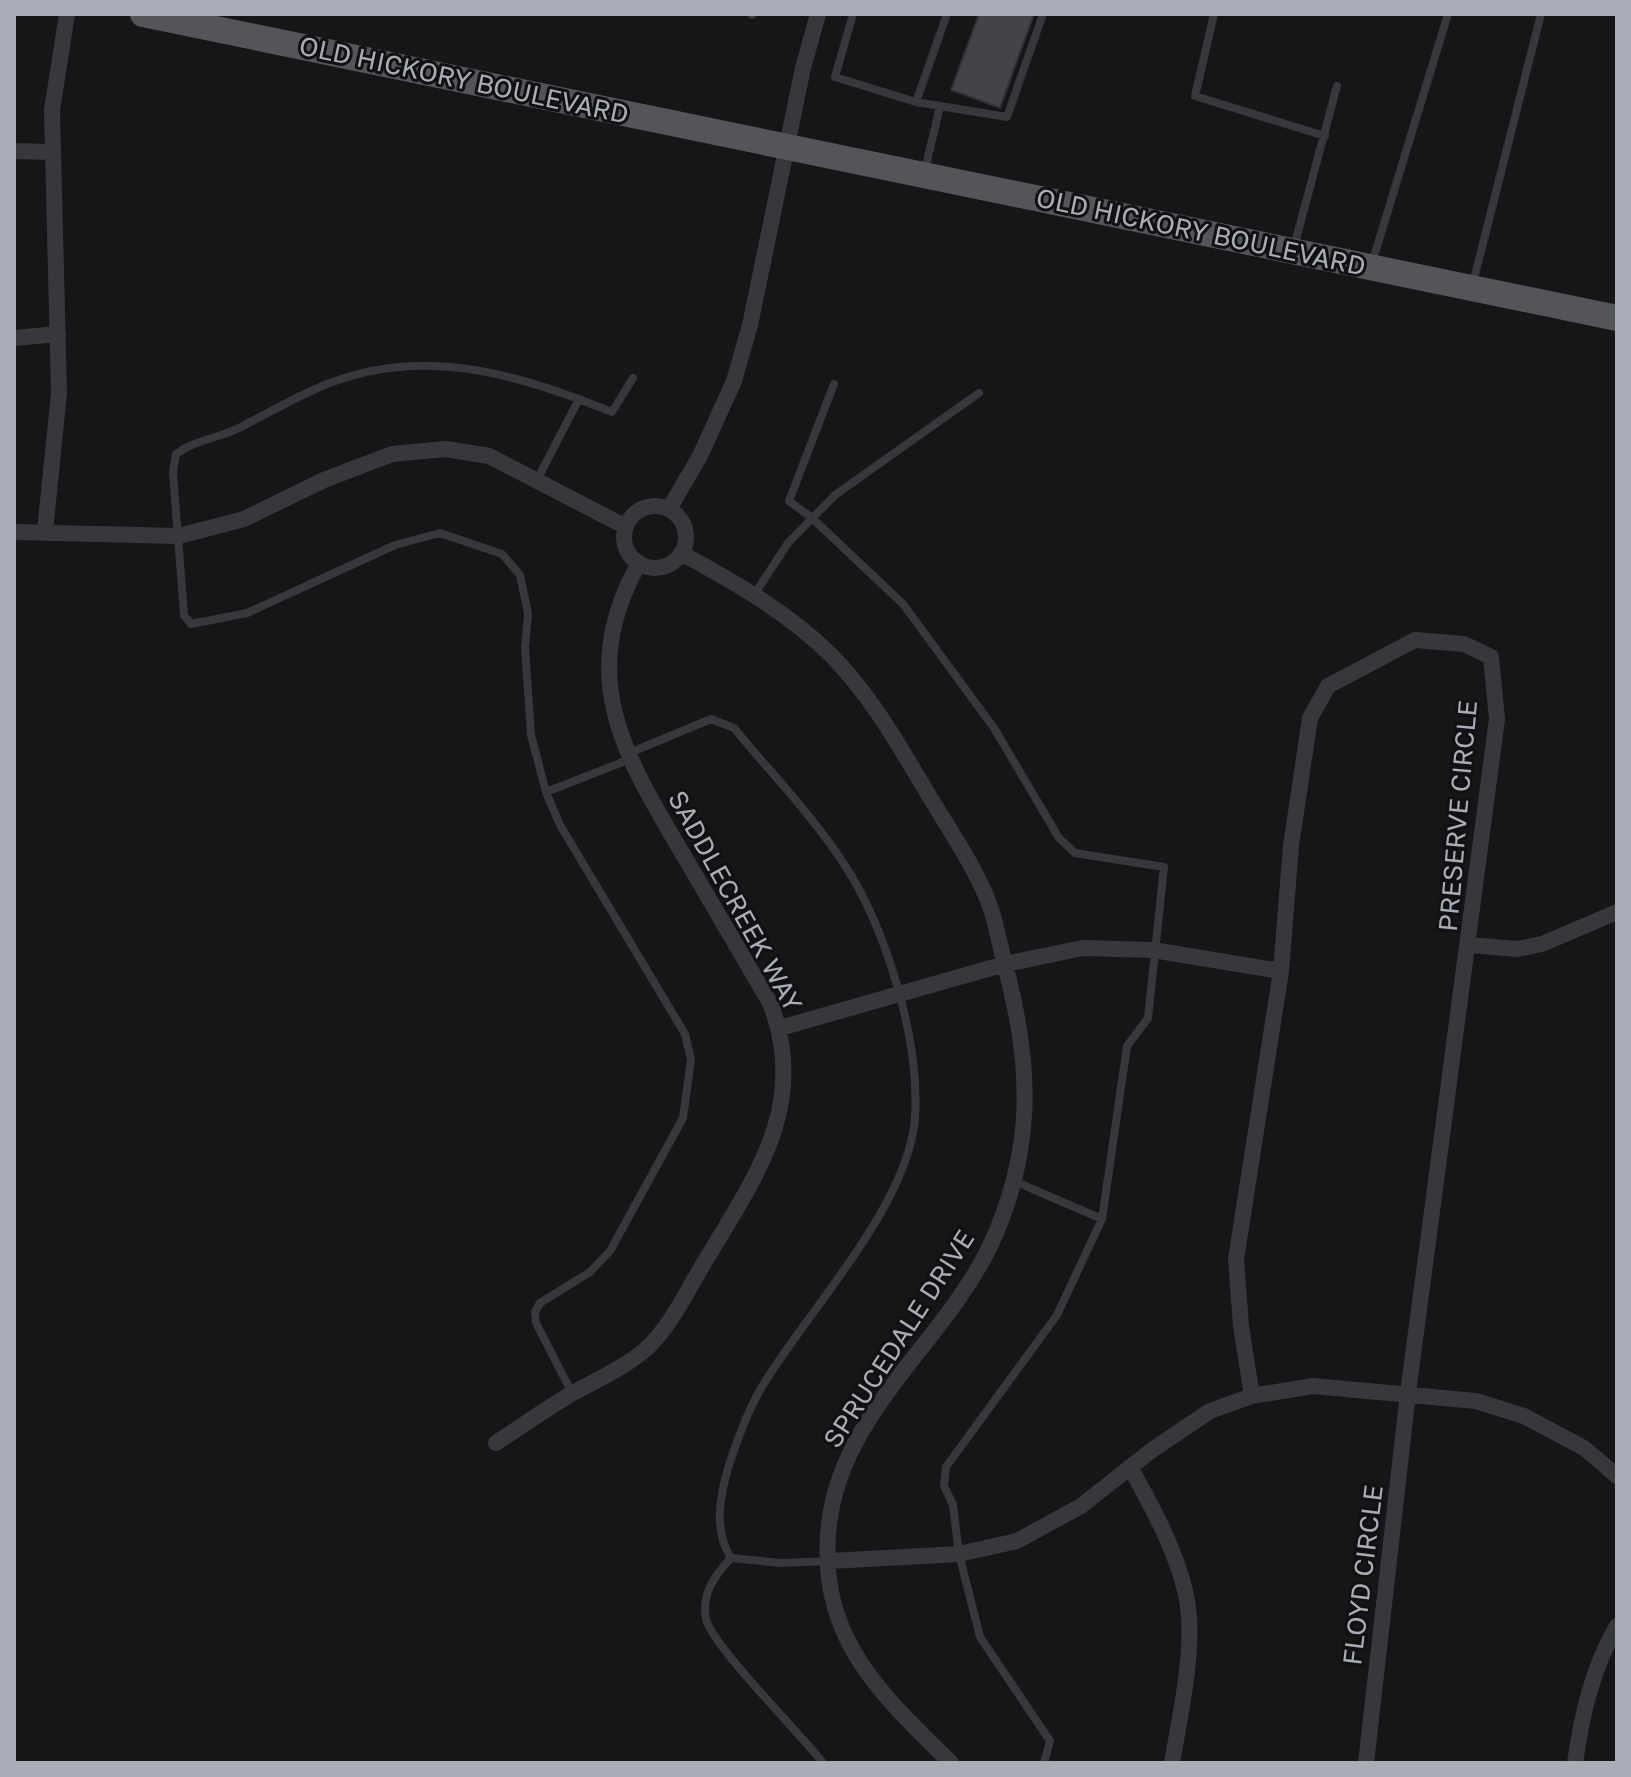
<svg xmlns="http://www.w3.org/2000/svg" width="1631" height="1777" viewBox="0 0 1631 1777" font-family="'Golos Text',sans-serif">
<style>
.building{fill:#434348;stroke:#303034;stroke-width:2}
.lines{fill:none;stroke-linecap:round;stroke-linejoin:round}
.service{stroke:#37383d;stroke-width:8}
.minor{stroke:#37383d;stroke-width:16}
.primary{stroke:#54555b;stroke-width:26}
.labels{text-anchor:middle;stroke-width:6;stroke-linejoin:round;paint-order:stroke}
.street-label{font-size:26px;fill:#a9adb7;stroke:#111113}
</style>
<rect width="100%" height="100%" fill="#161618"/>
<path class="building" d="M979,14H1034L1000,108L951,90Z"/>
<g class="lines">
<path class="service" d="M853,14L835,77L916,102
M1214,14L1195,96L1325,136
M752,15V14
M940,106L916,102L947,14
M925,170L940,106L1007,117L1043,14
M1294,247L1337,86
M1372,263L1448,14
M1473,283L1541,14
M834,384L789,501L812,518L903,604L994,728L1059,838L1075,853L1164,867L1148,1018L1127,1046L1102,1219L1057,1315L946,1467L944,1486L953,1505L959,1554L980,1637L1050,1741L1044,1763
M537,480L579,399
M754,595L788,543L835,495L979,393
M627,754L711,719L734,728C770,772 813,816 844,864C886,928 920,1040 915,1117C910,1201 813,1306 768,1377C750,1404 739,1435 729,1465C720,1495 713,1530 731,1558L781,1563L829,1561
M628,760L546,792L531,735L525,647L528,614L520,575L502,554L440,533L395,545L247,613L191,624L184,615L173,473L176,454C196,439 221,438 243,426C266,414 289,401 313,390C417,343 512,372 612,412L633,378
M546,792L560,825L685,1034L691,1059L683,1118L610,1251L590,1272L540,1303L535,1312L536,1323L572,1393
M1014,1181L1102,1219
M731,1558C715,1575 701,1594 706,1619C713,1647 801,1734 823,1763"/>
<path class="minor" d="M14,151L51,152
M14,338L58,334
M624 537a31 31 0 1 1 62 0a31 31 0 1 1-62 0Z
M669,509L700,456L734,381L750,325L803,68L818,14
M45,531L59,393L52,110L67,14
M14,532L179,536L244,519L324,480L392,454L446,449L489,456L626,527
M681,553C734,582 786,611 830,654C869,693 897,742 925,789C948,828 976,867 991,909C997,927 1000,947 1005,965C1032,1065 1035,1150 990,1246C944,1342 842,1412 829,1524C816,1636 879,1692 951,1763
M1470,945L1517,949L1542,944L1617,912
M780,1028L1005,964L1083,948L1153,950L1281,971
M1252,1396L1241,1326L1236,1259L1281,971L1291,846L1310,718L1328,686L1415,640L1464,644L1491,657L1497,719L1408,1393L1366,1763
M496,1443C522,1426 547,1408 573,1393C598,1379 624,1368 646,1349C671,1326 687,1291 704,1263C754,1179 810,1105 770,1003C741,954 713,905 684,856C625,756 575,678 639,563
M1130,1467C1154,1510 1185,1566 1189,1616C1192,1664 1180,1715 1172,1763
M830,1561L959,1554L1017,1541L1081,1506L1152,1450L1210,1411L1252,1396L1313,1386L1476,1401L1524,1416L1584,1448L1617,1476
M1575,1763C1582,1714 1592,1669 1617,1626"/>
<path class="primary" d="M143,14L1617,318"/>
</g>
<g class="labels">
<g class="street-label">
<text transform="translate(464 80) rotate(12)" y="9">OLD HICKORY BOULEVARD</text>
<text transform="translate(1201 232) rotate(12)" y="9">OLD HICKORY BOULEVARD</text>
<text transform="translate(1458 816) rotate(-85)" y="9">PRESERVE CIRCLE</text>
<text transform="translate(735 901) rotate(61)" y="9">SADDLECREEK WAY</text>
<text transform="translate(899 1339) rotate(-57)" y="9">SPRUCEDALE DRIVE</text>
<text transform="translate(1363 1575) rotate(-83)" y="9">FLOYD CIRCLE</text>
</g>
</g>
<rect width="1631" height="1777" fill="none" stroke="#a9adb7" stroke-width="32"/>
</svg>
